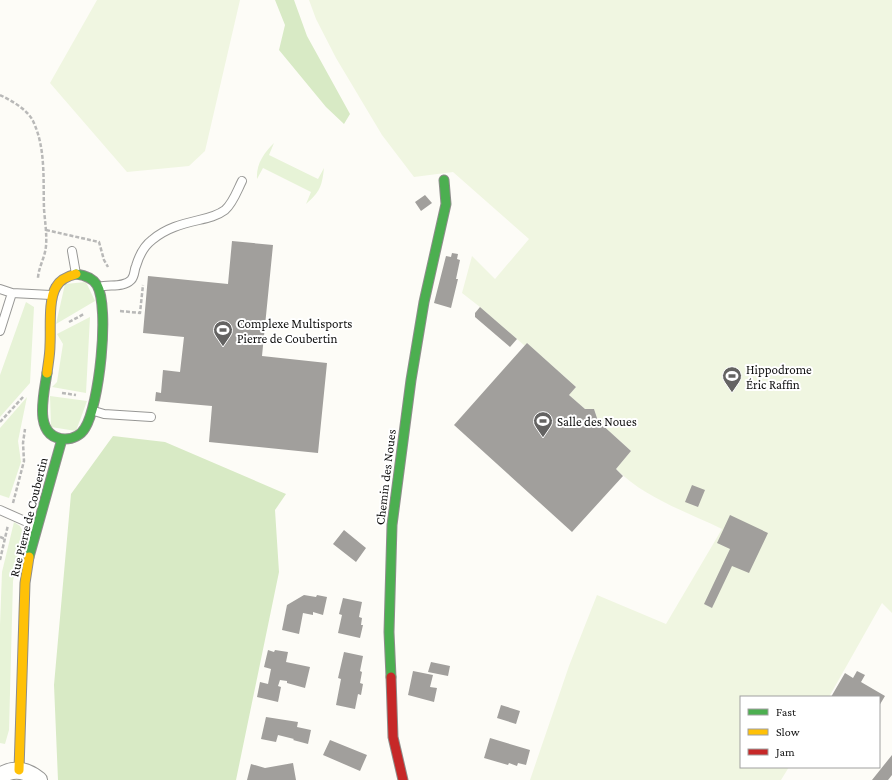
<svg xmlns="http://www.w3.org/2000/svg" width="892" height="780" viewBox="0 0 892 780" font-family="'Crimson Pro',serif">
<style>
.green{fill:#e7f3d7}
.forest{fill:#d8eac5}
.pitch{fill:#f0f6e1}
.building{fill:#a19f9c}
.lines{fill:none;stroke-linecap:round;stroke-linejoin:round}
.lane-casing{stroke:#979795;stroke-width:10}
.street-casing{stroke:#979795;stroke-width:18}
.fast-casing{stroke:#8e8d8b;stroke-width:11}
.slow-casing{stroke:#8e8d8b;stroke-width:11}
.jam-casing{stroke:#8e8d8b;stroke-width:11}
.path{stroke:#b9b9b8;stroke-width:2.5;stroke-dasharray:4 2;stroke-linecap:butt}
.lane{stroke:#fffffe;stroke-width:8}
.street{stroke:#fffffe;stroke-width:16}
.fast{stroke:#4caf50;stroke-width:9}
.slow{stroke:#ffc107;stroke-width:9}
.jam{stroke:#c62828;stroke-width:9}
.labels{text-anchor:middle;stroke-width:4;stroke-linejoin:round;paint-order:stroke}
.poi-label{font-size:13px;fill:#111;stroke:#fff;text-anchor:start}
.street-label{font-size:13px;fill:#111;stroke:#fff}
</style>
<rect width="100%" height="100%" fill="#fdfcf7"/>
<path class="green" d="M274,143L269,155L318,179L324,168C322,186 320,192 306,204L311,192L263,168L257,179C256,164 264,153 274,143Z
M86,282L95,301L56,324L65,284Z
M26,302L34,307L30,383L0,417V375Z
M90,317L86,393L52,387L57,382L63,344L57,334Z
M50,396L87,401L76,431L51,427Z
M27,397L18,441L21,462L9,498L0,495V428Z
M14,522L20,526L23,532L13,581L9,730L5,744L0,743V625L2,572Z"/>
<path class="forest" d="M275,0H294L307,36L350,114L344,124L326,107L279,50L285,25Z
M113,436L165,442L286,494L275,510L279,572L236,780H58L54,685L71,494Z"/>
<path class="pitch" d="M97,0H240L205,151L189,166L127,172L50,83Z
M309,0H892V613L882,603L829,697H741V767H789L781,780H530L569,666L597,595L666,624L722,529C685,511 645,498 616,469L631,451L598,421L594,409H585L569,395L576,387L527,343L525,346L480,307L462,293L472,256L495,279L529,239L453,172L414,177L382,135L336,58L316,19Z"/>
<path class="building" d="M425,195L432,203L421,211L415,202Z
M232,241L273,245L262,356L327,363L318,453L209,442L212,406L155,401L156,392L161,393L163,370L180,372L184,337L143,333L148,276L228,284Z
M452,253L458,254L457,259L460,260L456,279H458L451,308L434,303L446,256L451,257Z
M480,307L517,339L510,347L475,317V313Z
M527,343L576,387L569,395L585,409H594L598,421L631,451L616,469L623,476L572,532L454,425Z
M692,485L705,490L698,507L685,502Z
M730,515L768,533L749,573L732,566L712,608L704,604L730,549L717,543Z
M344,530L366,548L356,562L333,544Z
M304,595L316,597L317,595L327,597L323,615L313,612V615L303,613L299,634L282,630L287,605Z
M343,598L362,602L359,617L362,618L361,625H363L360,638L338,633L342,615L339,614Z
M268,650L274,652L275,650L288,652L286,662L310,667L305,688L287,683V681L280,680L278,686L281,687L278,702L257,697L260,682L268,684L271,669L264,667Z
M344,652L363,656L360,671L362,672L360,683L363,684L361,695L358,694L355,709L336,705L341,679L338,678Z
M431,662L450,666L448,676L428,672Z
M413,671L433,675L430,687L437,688L434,702L408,695Z
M857,671L865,675L861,682L885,696L879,706V697H831L845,673L853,678Z
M501,705L520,711L516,724L497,718Z
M266,717L298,722L297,727L311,730L308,744L293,740L294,739L278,735L276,742L261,739Z
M490,738L530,750L526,765L518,763L517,766L509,763L508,765L484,758Z
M330,740L367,755L360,771L323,755Z
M892,755V775L888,780H872Z
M293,763L296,780H247L251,764L265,768Z"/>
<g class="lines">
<defs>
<path id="lane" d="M72,251L76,274
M99,287C109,284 123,288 131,280C135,276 134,270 136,266C139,256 144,246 152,240C166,228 182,224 199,220C208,218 217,216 225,210C233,203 237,191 242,181
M0,289L12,293L51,295
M0,331L12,293
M94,411L104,414L151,417
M0,510L36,526"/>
<path id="street" d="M0,776C14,767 27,770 39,780"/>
<path id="fast" d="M47,373C44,394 32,438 65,439C73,439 81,435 85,428C99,406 110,308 97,285C92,277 84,275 76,274
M29,557L62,439
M391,677L389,632L392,525L411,380L424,302L446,204L444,180"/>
<path id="slow" d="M47,373C48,364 50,355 50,345C51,330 48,300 56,287C60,279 68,276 76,274
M19,770L25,583L29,557"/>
<path id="jam" d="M391,677L393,737L403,780"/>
</defs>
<use href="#lane" class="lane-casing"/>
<use href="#street" class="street-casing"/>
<use href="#fast" class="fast-casing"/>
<use href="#slow" class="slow-casing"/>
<use href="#jam" class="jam-casing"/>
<path class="path" d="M0,95C12,101 27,109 33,121C46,148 43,180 44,209C45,222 47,234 46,246C45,258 38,268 38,279
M46,230L99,242L104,260L108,267
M120,311L140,313L143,285
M69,322L84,314
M62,393L76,395
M0,422L24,396
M13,503L24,461L23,443L25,429
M0,537L5,539
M0,560L8,525"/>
<use href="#lane" class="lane"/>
<use href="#street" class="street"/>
<use href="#fast" class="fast"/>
<use href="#slow" class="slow"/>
<use href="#jam" class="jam"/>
</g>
<defs>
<symbol id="stadium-pin" viewBox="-11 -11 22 30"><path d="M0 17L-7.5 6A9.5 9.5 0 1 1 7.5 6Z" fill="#646362" stroke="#fff"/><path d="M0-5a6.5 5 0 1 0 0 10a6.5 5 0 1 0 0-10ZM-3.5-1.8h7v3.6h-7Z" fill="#fff"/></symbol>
</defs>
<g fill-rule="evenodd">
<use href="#stadium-pin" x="212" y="319" width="22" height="30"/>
<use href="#stadium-pin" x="721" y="365" width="22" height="30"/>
<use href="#stadium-pin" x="532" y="410" width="22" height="30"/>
</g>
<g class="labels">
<g class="poi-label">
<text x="237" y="328">Complexe Multisports<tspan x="237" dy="15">Pierre de Coubertin</tspan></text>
<text x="746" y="374">Hippodrome<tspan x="746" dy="15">Éric Raffin</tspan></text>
<text x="557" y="426">Salle des Noues</text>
</g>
<g class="street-label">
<text transform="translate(385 477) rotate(-83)" y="5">Chemin des Noues</text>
<text transform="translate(28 517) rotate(-76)" y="5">Rue Pierre de Coubertin</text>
</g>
</g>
<rect x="740" y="696" width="140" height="72" fill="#ffffff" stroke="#a0a0a0"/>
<rect x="748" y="709" width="20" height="6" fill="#4caf50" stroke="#a0a0a0"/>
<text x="776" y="716" font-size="12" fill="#111111">Fast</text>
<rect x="748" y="729" width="20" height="6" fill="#ffc107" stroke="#a0a0a0"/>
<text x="776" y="736" font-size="12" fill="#111111">Slow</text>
<rect x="748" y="749" width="20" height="6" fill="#c62828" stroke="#a0a0a0"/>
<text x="776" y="756" font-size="12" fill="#111111">Jam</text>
</svg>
